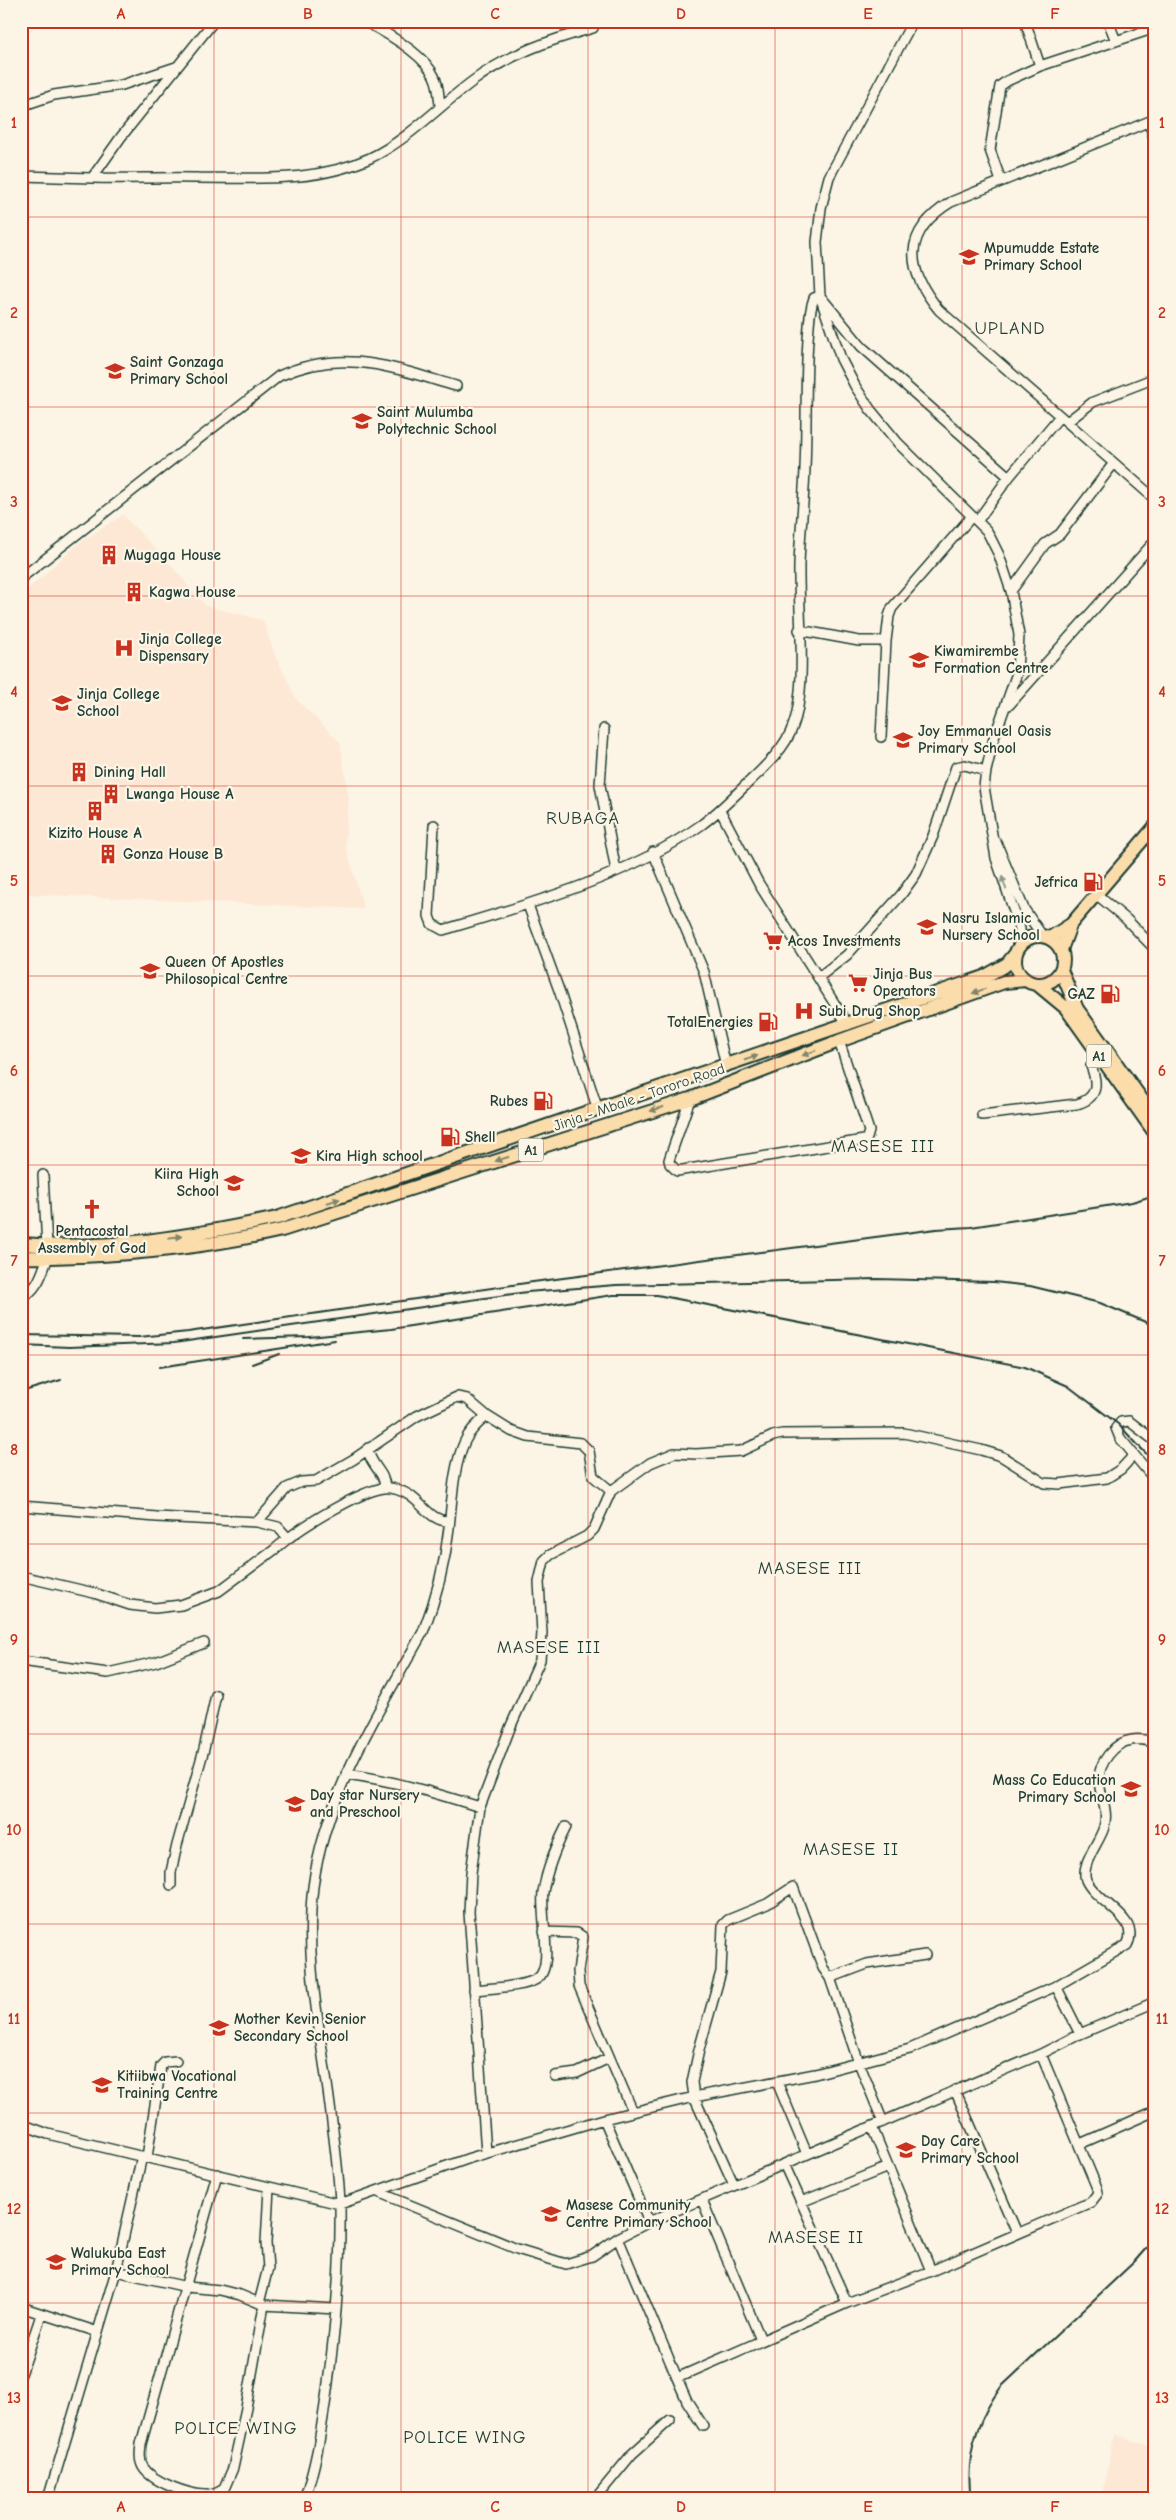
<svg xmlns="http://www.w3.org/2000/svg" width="1176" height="2520" viewBox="0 0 1176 2520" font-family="'Comic Neue',sans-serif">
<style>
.built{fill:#fde8d5}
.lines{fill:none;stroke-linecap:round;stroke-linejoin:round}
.minor-casing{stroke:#1f3d34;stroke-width:12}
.major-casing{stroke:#1f3d34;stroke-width:15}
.highway-casing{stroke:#1f3d34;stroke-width:16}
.minor{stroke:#fcf5e5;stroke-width:9}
.major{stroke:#fbddab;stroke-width:11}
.highway{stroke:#fbddab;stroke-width:12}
.rail{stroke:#1f3d34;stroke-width:2}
.oneway{fill:#8e998c}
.oneway2{fill:#82856a}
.grid{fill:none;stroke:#c8321e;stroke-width:1;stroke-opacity:0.55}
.labels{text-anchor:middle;stroke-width:4.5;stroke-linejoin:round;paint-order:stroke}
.shield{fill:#fcf5e5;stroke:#617469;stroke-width:1}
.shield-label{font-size:14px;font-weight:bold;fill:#1f3d34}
.poi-label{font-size:15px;font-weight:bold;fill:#1f3d34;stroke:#fcf5e5;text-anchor:start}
.street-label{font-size:15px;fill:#1f3d34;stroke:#fcf5e5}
.quarter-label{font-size:18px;letter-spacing:1px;fill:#1f3d34;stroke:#fcf5e5}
.neatline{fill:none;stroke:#c8321e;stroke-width:2}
.grid-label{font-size:16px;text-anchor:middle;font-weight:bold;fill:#c8321e}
</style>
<rect width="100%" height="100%" fill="#fcf5e5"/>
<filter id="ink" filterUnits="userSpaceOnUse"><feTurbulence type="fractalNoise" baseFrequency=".02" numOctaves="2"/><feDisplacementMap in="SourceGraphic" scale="10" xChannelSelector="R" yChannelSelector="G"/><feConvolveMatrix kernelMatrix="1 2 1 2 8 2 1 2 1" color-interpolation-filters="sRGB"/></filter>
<g filter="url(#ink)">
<path class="built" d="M123,515L169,563L206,606L263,620L275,655L297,700L340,742L349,799L345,844L364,909L21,894V595L80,542Z
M1114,2434L1155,2448V2499H1102Z"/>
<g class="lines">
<defs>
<path id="minor" d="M364,21C385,32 424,54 434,76C439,85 439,97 440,107
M913,21L829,177L821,208L817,242L820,296L841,359L855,386L870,409L898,443L987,531L999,555L1011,591L1019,635L1017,673L994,738L986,771L984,787L996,858L1020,929L1019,947
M1025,21L1040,66
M1108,21L1116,41
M21,106L54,95L122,85L176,67
M1155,119L951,202C902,232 905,269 939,310L1155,499
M1149,122L1155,141
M21,176L92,178L121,137L214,21
M92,178C128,179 163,177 198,178C255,178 316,183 370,158C408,140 439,106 473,81C509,54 550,40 593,28
M1001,181L990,150L1000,86L1007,81L1040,66L1155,28
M1067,422L1093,402L1155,378
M978,520L1009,477L1060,416
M21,578L279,376C343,347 393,368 456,386
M1011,591L1045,544L1060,534L1114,463
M799,630L859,641H886
M1009,705L1155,541
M604,729L600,785L616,871
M881,737L886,641L889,616L892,608L972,516
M720,810L759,884L848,1025
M434,825L429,916L432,924L443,930C527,905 630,876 701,825C719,812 733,797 749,782C765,767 786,747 793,726C808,685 798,611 799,565C800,533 804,500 805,468C807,425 805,383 808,340C809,326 809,311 814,298L820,296L861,346L1009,477
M996,842L1024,909L1043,937
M653,852L704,972L726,1066
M1096,894L1126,919L1155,949
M528,905L560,993L598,1110
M819,977L847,955L901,895L916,874L933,836L956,767L965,765L986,771
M690,1099L669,1160L670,1164L677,1171L864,1140L867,1138L869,1131L839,1041
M982,1115L1077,1104C1098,1098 1098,1084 1091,1066L1099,1056
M43,1175L47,1246
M21,1298C38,1290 42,1273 48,1257
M1155,1441L1129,1421L1121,1422L1116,1428L1120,1438L1155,1480
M368,1448C369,1465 385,1471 385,1488
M21,1506L157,1517L257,1522L278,1527L286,1536V1540L274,1550L219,1591L181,1605L155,1608L130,1605L94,1593L21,1576
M257,1522L287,1488L301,1482L316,1481L354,1459L417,1416L457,1397L467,1399L487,1416L511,1431L528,1437L581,1443L589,1451L593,1476L611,1491
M286,1540C305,1525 360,1491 384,1488C392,1487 402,1491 409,1495C423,1504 432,1522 449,1521
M21,1661L108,1673L156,1662L204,1643
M346,1774C392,1780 435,1793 480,1807
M171,1885V1872L177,1845L204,1749L216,1695
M544,1932L577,1933L583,1937L578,1971L579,1986L633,2112
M830,1978L867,1964L925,1955
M1056,1986L1080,2034
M474,1990C490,1988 527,1987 538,1978C554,1966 540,1915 543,1892C547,1868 555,1849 566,1827
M555,2076L577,2073L609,2058
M777,2082L807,2154
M955,2090L1017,2233
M604,2119L649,2222
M21,2124L48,2134L340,2204L470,2158L604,2119L694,2097L815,2074L910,2049L1056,1986L1127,1945C1142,1918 1096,1903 1086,1880C1080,1864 1100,1842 1104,1827C1109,1811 1100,1796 1099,1781C1098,1764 1114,1742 1132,1740C1140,1738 1147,1741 1155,1742
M872,2127L931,2271
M1080,2144L1155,2111
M486,2153L469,1912L471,1873L480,1807L510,1728L540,1660L542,1633L539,1582L544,1561L550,1555L587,1536L594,1529L611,1491L650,1463L674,1453L696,1454L741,1451L773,1436L782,1434L904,1433L981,1450L1001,1456L1044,1483L1059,1484L1107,1478L1121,1469L1134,1455
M147,2157L161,2066L165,2062L176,2061
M784,2164L847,2303
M217,2174L141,2444C140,2452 139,2460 143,2467C152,2482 189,2495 206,2495C213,2496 219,2492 224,2489L233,2468L246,2408L264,2305
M734,2185L694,2097L692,2082L699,2050L721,1972L723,1925L728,1920L767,1904L793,1887L823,1968L830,1978L859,2063L883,2122
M378,2192L517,2249L566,2264L592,2256L618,2238L649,2222L1041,2054L1080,2034L1155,2002
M702,2200L761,2340
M801,2202L888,2167
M618,2238L677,2378L847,2303L931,2271L1091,2202L1098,2193L1097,2188L1041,2054
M116,2271L187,2287L220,2290L240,2295L264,2305L336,2309
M259,2303L268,2268L266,2243L269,2188
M21,2307L98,2332
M21,2374L41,2315
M677,2378L687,2401L703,2426
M305,2494L320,2499
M21,2497L25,2499
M48,2499L116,2271L142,2156
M304,2499C316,2467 321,2431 326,2398C335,2334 341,2269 340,2205C339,2172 334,2139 330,2106C321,2033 304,1961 313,1887C325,1795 378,1712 423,1632C436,1599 445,1564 449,1528C452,1501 453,1466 465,1441C470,1430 478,1423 487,1416
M595,2499L632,2454L670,2420"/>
<path id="major" d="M1049,938L1071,924L1155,826
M1061,951L1071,924"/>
<path id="highway" d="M1015 960a24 24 0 1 1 48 0a24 24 0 1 1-48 0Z
M1061,970L1077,1009L1155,1118
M1037,984L1066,1008L1155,1133
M21,1244C107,1251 193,1236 277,1218L984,977L1007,964L1016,953
M21,1257C41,1258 62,1256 82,1256C150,1253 216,1245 282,1230L690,1099L839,1041L1004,982L1026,980"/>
</defs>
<use href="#minor" class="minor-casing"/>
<use href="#major" class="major-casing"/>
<use href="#highway" class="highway-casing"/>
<use href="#minor" class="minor"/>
<use href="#major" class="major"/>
<use href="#highway" class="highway"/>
<path class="rail" d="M21,1335L139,1337L188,1332L533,1282L936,1229L971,1227L1132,1202L1155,1195
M243,1339L309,1337L391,1329L613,1295H657L1025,1367L1068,1386L1118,1424L1155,1463
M21,1345L69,1347L174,1343L527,1292L616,1285L877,1279L994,1282L1030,1286L1100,1303L1155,1326
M252,1364L279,1354
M160,1367L335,1340
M21,1392L61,1380
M971,2499C965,2458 976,2421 1001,2387L1135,2261L1155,2238"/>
</g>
<defs><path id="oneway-solid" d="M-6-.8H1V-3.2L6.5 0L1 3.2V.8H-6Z" transform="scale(1.25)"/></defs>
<use class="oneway" href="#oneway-solid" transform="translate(1004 883) rotate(-109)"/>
<g class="oneway2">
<use href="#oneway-solid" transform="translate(979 991) rotate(160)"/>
<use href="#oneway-solid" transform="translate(809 1053) rotate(159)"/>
<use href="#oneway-solid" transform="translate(751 1058) rotate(-19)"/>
<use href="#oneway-solid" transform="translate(657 1109) rotate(162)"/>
<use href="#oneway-solid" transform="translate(502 1159) rotate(162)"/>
<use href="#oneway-solid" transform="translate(333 1201) rotate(-18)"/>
<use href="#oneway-solid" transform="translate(175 1237) rotate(-6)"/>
</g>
</g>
<path class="grid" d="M214,21V2499M401,21V2499M588,21V2499M775,21V2499M962,21V2499M21,217H1155M21,407H1155M21,596H1155M21,786H1155M21,976H1155M21,1165H1155M21,1355H1155M21,1544H1155M21,1734H1155M21,1924H1155M21,2113H1155M21,2303H1155"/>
<defs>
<symbol id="school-bare" viewBox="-9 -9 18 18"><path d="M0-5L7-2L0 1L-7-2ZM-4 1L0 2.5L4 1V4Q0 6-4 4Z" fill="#c8321e" stroke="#fcf5e5" stroke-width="2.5" paint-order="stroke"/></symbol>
<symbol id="building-bare" viewBox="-9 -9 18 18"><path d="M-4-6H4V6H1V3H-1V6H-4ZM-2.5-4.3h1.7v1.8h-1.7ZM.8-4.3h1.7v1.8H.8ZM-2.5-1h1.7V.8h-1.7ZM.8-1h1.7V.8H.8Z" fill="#c8321e" stroke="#fcf5e5" stroke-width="2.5" paint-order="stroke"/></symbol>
<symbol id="hospital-bare" viewBox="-9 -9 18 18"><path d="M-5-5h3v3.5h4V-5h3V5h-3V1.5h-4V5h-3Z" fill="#c8321e" stroke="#fcf5e5" stroke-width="2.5" paint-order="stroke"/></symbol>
<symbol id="fuel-bare" viewBox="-9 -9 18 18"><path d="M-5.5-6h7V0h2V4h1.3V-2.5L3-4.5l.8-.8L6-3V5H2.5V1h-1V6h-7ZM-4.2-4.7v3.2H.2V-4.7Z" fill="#c8321e" stroke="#fcf5e5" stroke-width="2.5" paint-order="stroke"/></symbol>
<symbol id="supermarket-bare" viewBox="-9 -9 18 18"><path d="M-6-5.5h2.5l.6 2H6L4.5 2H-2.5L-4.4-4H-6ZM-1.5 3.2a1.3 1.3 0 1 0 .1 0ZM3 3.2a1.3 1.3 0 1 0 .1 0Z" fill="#c8321e" stroke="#fcf5e5" stroke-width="2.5" paint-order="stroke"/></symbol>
<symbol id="church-bare" viewBox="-9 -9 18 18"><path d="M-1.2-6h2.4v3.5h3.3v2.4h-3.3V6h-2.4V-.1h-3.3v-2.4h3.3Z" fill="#c8321e" stroke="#fcf5e5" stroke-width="2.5" paint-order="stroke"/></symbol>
</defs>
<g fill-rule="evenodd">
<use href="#school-bare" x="955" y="243" width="28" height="28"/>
<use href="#school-bare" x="101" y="357" width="28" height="28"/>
<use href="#school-bare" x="348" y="407" width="28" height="28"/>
<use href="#building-bare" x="95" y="541" width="28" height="28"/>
<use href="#building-bare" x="120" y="578" width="28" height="28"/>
<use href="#hospital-bare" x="110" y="634" width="28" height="28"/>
<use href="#school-bare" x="905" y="646" width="28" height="28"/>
<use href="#school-bare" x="48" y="689" width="28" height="28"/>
<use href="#school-bare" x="889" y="726" width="28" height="28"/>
<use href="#building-bare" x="65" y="758" width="28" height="28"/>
<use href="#building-bare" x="97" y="780" width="28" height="28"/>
<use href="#building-bare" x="81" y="797" width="28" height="28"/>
<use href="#building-bare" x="94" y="840" width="28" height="28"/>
<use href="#fuel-bare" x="1079" y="868" width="28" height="28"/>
<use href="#school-bare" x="913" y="913" width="28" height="28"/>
<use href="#supermarket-bare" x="759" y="927" width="28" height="28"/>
<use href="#school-bare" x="136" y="957" width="28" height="28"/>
<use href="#supermarket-bare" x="844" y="969" width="28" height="28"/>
<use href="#fuel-bare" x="1096" y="980" width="28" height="28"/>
<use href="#hospital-bare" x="790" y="997" width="28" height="28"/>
<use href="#fuel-bare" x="754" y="1008" width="28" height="28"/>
<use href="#fuel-bare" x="529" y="1087" width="28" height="28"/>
<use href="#fuel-bare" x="436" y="1123" width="28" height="28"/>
<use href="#school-bare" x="287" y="1142" width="28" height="28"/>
<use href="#school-bare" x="220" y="1169" width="28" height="28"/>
<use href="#church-bare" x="78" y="1195" width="28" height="28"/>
<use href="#school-bare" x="1117" y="1775" width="28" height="28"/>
<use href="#school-bare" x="281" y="1790" width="28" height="28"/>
<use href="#school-bare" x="205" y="2014" width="28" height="28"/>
<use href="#school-bare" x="88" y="2071" width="28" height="28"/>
<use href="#school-bare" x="892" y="2136" width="28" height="28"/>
<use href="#school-bare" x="537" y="2200" width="28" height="28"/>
<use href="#school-bare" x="42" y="2248" width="28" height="28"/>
</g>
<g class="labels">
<g class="shield">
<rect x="1086.5" y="1044.5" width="25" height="23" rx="4"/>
<rect x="518.5" y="1138.5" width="25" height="23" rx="4"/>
</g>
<g class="shield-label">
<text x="1099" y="1061">A1</text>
<text x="531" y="1155">A1</text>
</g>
<g class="poi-label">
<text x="984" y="253">Mpumudde Estate<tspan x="984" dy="17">Primary School</tspan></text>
<text x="130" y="367">Saint Gonzaga<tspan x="130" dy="17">Primary School</tspan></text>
<text x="377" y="417">Saint Mulumba<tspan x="377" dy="17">Polytechnic School</tspan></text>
<text x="124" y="560">Mugaga House</text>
<text x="149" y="597">Kagwa House</text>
<text x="139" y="644">Jinja College<tspan x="139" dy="17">Dispensary</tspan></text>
<text x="934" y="656">Kiwamirembe<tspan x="934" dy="17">Formation Centre</tspan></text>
<text x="77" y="699">Jinja College<tspan x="77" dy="17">School</tspan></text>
<text x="918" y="736">Joy Emmanuel Oasis<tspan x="918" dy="17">Primary School</tspan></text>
<text x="94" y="777">Dining Hall</text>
<text x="126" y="799">Lwanga House A</text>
<text x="95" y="838" text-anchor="middle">Kizito House A</text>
<text x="123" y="859">Gonza House B</text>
<text x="1078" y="887" text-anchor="end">Jefrica</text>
<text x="942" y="923">Nasru Islamic<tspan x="942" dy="17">Nursery School</tspan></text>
<text x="788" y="946">Acos Investments</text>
<text x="165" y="967">Queen Of Apostles<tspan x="165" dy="17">Philosopical Centre</tspan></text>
<text x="873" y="979">Jinja Bus<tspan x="873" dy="17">Operators</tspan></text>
<text x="1095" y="999" text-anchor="end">GAZ</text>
<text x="819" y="1016">Subi Drug Shop</text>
<text x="753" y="1027" text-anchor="end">TotalEnergies</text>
<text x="528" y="1106" text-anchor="end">Rubes</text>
<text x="465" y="1142">Shell</text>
<text x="316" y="1161">Kira High school</text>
<text x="219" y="1179" text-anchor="end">Kiira High<tspan x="219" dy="17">School</tspan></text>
<text x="92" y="1236" text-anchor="middle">Pentacostal<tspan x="92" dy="17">Assembly of God</tspan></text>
<text x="1116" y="1785" text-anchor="end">Mass Co Education<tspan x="1116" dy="17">Primary School</tspan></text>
<text x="310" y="1800">Day star Nursery<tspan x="310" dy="17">and Preschool</tspan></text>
<text x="234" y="2024">Mother Kevin Senior<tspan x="234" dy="17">Secondary School</tspan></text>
<text x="117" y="2081">Kitiibwa Vocational<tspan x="117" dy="17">Training Centre</tspan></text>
<text x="921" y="2146">Day Care<tspan x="921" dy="17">Primary School</tspan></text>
<text x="566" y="2210">Masese Community<tspan x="566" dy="17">Centre Primary School</tspan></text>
<text x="71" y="2258">Walukuba East<tspan x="71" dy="17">Primary School</tspan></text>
</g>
<g class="street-label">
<text transform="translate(639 1097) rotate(-19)" y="5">Jinja - Mbale - Tororo Road</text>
</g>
<g class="quarter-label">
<text x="1010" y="334">UPLAND</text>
<text x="583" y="824">RUBAGA</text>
<text x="883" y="1152">MASESE III</text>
<text x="810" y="1574">MASESE III</text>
<text x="549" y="1653">MASESE III</text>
<text x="851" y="1855">MASESE II</text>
<text x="816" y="2243">MASESE II</text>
<text x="236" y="2434">POLICE WING</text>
<text x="465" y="2443">POLICE WING</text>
</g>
</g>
<rect width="1176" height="2520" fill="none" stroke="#fcf5e5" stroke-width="55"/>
<rect x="28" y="28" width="1120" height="2464" class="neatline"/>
<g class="grid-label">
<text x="121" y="19">A</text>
<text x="308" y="19">B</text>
<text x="495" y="19">C</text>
<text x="681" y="19">D</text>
<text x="868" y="19">E</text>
<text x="1055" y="19">F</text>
<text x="14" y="128">1</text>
<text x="1162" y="128">1</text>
<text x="14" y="318">2</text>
<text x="1162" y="318">2</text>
<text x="14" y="507">3</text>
<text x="1162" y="507">3</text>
<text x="14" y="697">4</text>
<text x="1162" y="697">4</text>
<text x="14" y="886">5</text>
<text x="1162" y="886">5</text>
<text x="14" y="1076">6</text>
<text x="1162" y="1076">6</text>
<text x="14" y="1266">7</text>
<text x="1162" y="1266">7</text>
<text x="14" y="1455">8</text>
<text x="1162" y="1455">8</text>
<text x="14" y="1645">9</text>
<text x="1162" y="1645">9</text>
<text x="14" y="1835">10</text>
<text x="1162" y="1835">10</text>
<text x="14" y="2024">11</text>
<text x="1162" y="2024">11</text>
<text x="14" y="2214">12</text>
<text x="1162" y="2214">12</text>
<text x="14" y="2403">13</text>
<text x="1162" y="2403">13</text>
<text x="121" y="2512">A</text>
<text x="308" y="2512">B</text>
<text x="495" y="2512">C</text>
<text x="681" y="2512">D</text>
<text x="868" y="2512">E</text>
<text x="1055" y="2512">F</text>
</g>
</svg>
